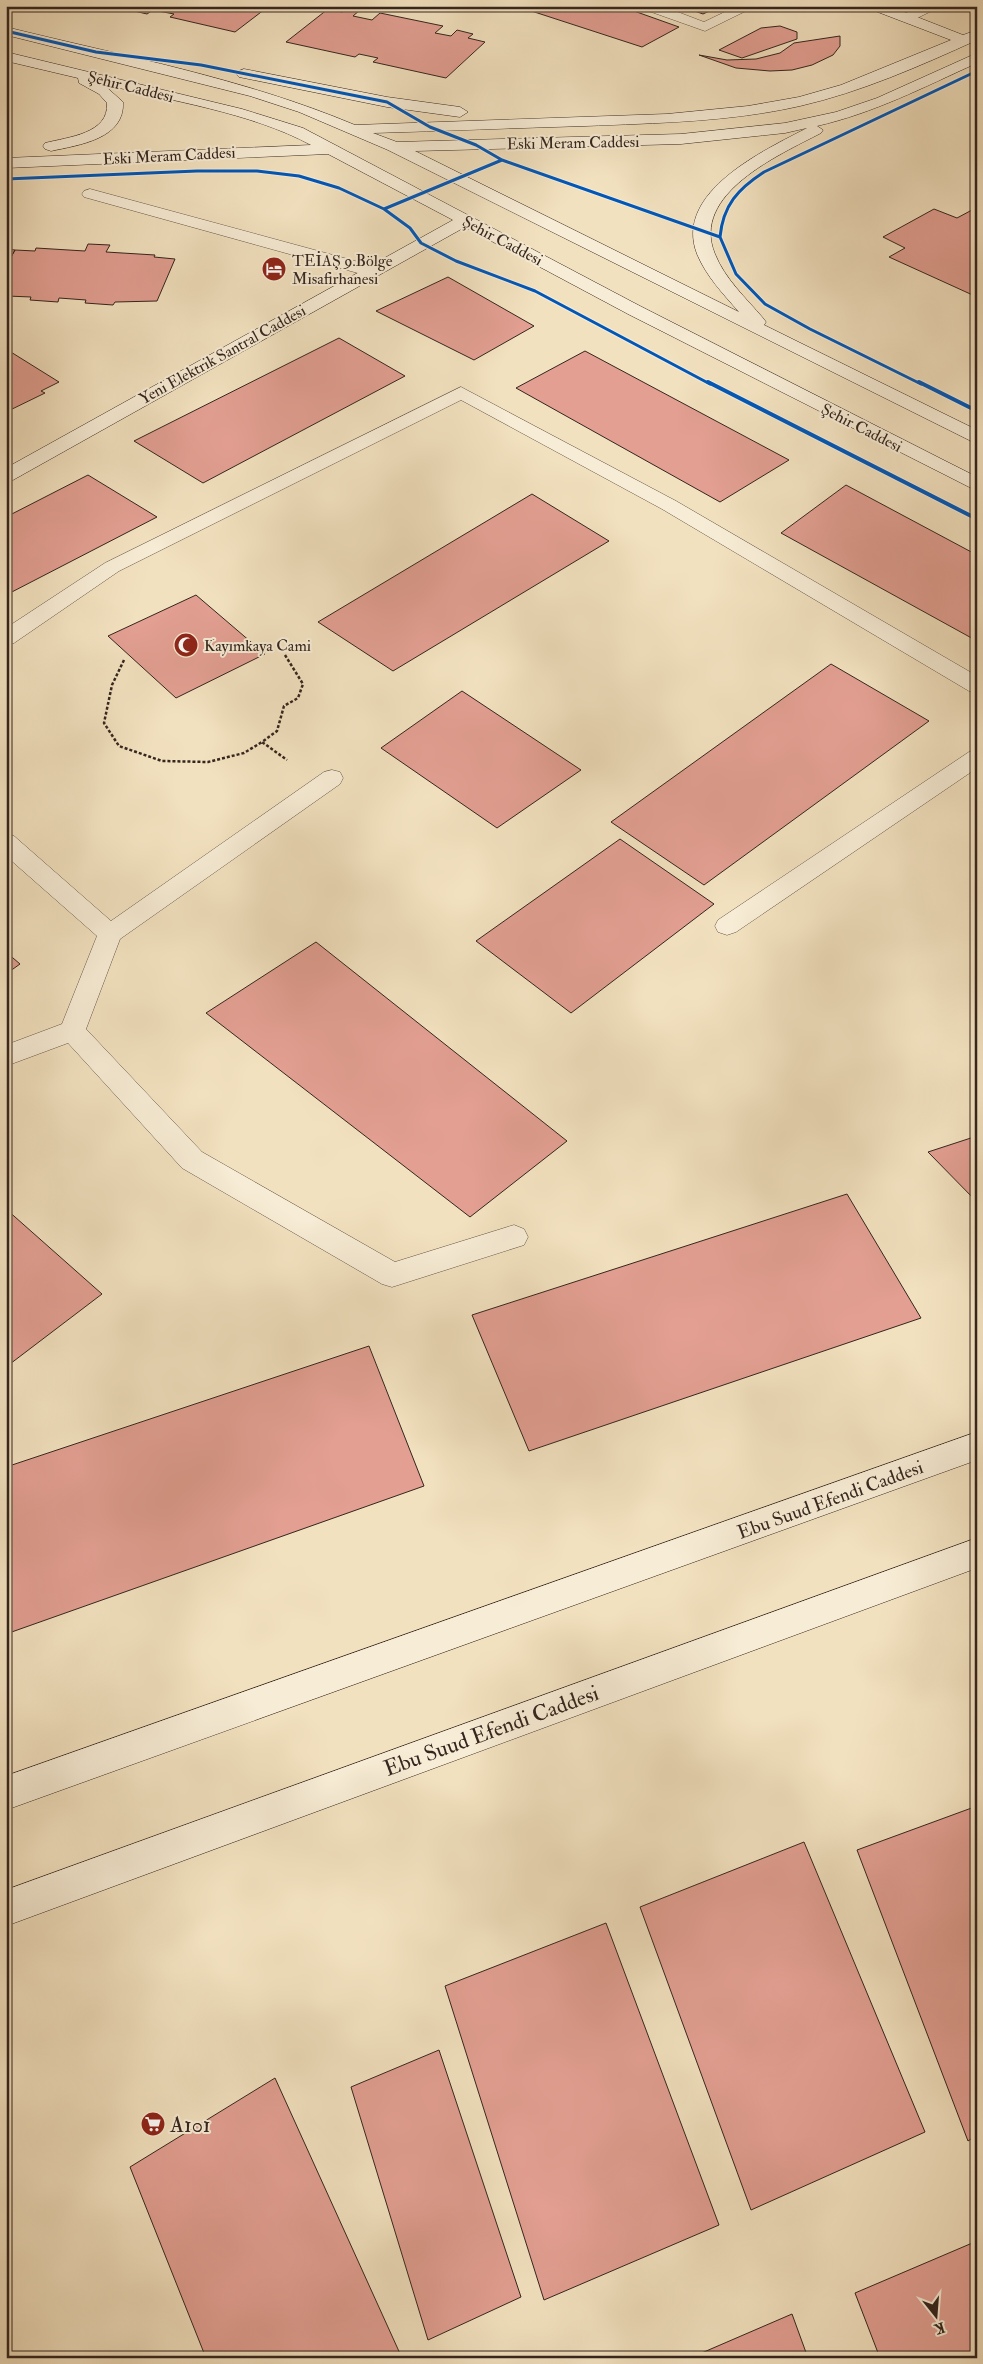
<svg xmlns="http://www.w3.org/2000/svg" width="983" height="2364" viewBox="0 0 983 2364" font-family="'IM FELL Double Pica',serif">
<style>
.building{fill:#e29f92;stroke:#34251e}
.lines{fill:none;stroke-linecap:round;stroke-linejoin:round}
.street-casing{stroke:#645446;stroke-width:1}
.secondary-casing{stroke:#34251e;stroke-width:1}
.path{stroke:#34251e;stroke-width:2.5;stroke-dasharray:3 2;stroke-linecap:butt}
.street{fill:#f7ecd5;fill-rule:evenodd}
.secondary{fill:#f7ecd5;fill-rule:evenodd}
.cycleway-far1-casing{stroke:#f7ecd5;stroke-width:5}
.cycleway-casing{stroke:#f7ecd5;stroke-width:6}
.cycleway-far1{stroke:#0057b8;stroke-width:3}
.cycleway{stroke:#0057b8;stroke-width:4}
.labels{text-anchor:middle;stroke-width:4;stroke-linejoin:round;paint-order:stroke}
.far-street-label{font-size:16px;fill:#34251e;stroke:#f7ecd5}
.far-poi-label{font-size:16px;fill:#34251e;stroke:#f7ecd5;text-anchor:start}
.street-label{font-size:19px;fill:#34251e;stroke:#f7ecd5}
.near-street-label{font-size:22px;fill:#34251e;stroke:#f7ecd5}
.near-poi-label{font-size:22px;fill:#34251e;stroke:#f7ecd5;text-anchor:start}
</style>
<rect width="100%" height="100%" fill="#f2e1bf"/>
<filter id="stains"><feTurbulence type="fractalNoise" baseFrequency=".004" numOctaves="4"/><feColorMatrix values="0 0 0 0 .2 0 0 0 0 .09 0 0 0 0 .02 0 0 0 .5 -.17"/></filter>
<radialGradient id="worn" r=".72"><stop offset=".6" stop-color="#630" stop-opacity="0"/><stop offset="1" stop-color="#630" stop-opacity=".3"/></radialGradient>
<path class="building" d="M113,6H269L235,32L170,17L174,14L153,10L147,14Z
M516,6H620L679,27L642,47Z
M681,6H720L703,14Z
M348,8L360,10L353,16L372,20L380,13L443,26L435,33L451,36L457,30L473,34L468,38L485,42L446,78L373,62L378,58L359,54L355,57L286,42L328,9L342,12Z
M780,26L797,32V39L742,58L719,50L761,28Z
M840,36V46L833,55L812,65L792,70L770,71L736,68L699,55L727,60L756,59L780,53L794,43Z
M934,209L957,218L972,210L977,211V297L889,257L905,248L883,237Z
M88,244L110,245L106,252L155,255L154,257L175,259L157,301L115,302L113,305L85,303L86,300L59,298L58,302L30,300L31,297L7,296L6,298V266L15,250L35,251L36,248L85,251Z
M6,249L15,250L6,266Z
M448,277L534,326L474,360L376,311Z
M339,338L405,376L203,483L134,441Z
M6,349L59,382L41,391L45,393L6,412Z
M585,351L789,460L720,502L516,388Z
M88,475L157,517L6,595V517Z
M846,485L977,555V641L781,533Z
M532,494L609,541L393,671L318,622Z
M196,595L265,654L176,698L108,636Z
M831,664L929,721L704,885L611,822Z
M462,691L581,770L497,828L381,748Z
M620,839L714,904L571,1013L476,941Z
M316,942L567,1141L470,1217L206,1013Z
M6,952L20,964L6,974Z
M977,1136V1202L928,1152Z
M847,1194L921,1318L529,1451L472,1315Z
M6,1209L102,1294L6,1367Z
M369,1346L424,1486L6,1634V1467Z
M977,1806V2135L968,2141L857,1850Z
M804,1842L925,2132L751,2210L640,1907Z
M606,1923L719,2225L544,2300L445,1986Z
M439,2050L521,2297L428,2340L351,2087Z
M275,2078L402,2358H206L130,2167Z
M977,2241V2358H880L855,2293Z
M792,2314L808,2358H690Z"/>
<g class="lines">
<defs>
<path id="street" d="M641,6H662L704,22L737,6H756L705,31L643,9Z
M922,6H942L911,21L906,22L899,18L901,15Z
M90,189L377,267L380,271L377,275H365L84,197L82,194L84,191Z
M461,387L676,501L977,676V693L969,691L662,509L461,400L119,571L14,643L6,645V628L105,563Z
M977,749V768L736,932L727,935L718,932L715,926L718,920L969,752Z
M332,770L340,772L343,778L340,784L120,939L86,1029L202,1152L395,1262L514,1225L524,1229L528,1237L524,1245L392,1287L382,1284L182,1168L68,1043L6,1066V1045L62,1024L97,936L6,856V834L14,836L111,921L324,772Z"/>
<path id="secondary" d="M868,6H889L963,35L977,30V40C920,66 861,92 800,106C729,122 657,123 585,126C515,128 444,131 373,133L397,142L681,134L785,123L836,112L877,98L977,53V63C924,87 874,113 817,126L823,130L821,133C779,155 690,194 715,254C725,279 746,298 763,318L766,322L764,325L977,430V444L388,150L299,112L250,96L6,35V27C123,56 243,78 355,125L667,114L748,106L799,97L841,85L951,40L870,9ZM807,128C765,150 673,192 697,254C706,276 724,295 739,312L415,151L681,144L785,133Z
M6,52L242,109L303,128L640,306L977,477V491L628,314L465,227L13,480L6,482V468L453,220L328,154L6,168V158L311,145C250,112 170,101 103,84L123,102C125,139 79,145 51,151L45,149L43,146L45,143C68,137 109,134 107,103L99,94L79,83L78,78L6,61Z
M244,69L387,97L460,107L468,112L460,117L387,107L239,77L236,74L239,71Z
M977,1432V1460L6,1810V1776Z
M977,1538V1568L6,1926V1890Z"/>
</defs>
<use href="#street" class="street-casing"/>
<use href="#secondary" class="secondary-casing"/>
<path class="path" d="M285,655L303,684L298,698L284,706L277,731L262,742L287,760
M124,660L112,685L104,723L119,746L162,761L208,762L244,753L262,742"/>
<use href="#street" class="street"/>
<use href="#secondary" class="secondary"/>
<defs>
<path id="cycleway-far1" d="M6,31L96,52L201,65L387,102L430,127L476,145L502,160L720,237L736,274L765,304L810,329L921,384
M502,160L384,209L410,228L421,243L456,261L535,291L710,384
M6,179L197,171H257L299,176L339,188L384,209
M720,237C723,205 738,189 764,172L977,71"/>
<path id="cycleway" d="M708,382L977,519
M919,382L977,411"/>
</defs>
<use href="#cycleway-far1" class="cycleway-far1-casing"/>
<use href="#cycleway" class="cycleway-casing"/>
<use href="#cycleway-far1" class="cycleway-far1"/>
<use href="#cycleway" class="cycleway"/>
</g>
<defs>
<symbol id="hotel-disc" viewBox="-11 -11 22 22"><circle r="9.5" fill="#8f2418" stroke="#f7ecd5"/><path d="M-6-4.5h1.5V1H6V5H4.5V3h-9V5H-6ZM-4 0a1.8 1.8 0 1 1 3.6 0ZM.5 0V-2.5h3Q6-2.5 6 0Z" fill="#fff"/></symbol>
<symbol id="mosque-disc" viewBox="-11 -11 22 22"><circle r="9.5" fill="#8f2418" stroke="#f7ecd5"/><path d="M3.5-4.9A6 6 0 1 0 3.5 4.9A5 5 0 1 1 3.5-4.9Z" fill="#fff"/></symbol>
<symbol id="supermarket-disc" viewBox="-11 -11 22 22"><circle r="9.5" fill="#8f2418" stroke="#f7ecd5"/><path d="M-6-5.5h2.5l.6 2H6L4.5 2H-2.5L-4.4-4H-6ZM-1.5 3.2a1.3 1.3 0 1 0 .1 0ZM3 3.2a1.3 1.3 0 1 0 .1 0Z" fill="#fff"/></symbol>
</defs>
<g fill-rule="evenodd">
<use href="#hotel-disc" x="260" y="255" width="28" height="28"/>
<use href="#mosque-disc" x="172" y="631" width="28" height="28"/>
<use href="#supermarket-disc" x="139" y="2110" width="28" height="28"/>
</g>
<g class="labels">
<g class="far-street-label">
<text transform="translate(131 86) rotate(14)" y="6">Şehir Caddesi</text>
<text transform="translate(573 142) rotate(-1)" y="6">Eski Meram Caddesi</text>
<text transform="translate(169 155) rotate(-3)" y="6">Eski Meram Caddesi</text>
<text transform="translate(503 240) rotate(28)" y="6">Şehir Caddesi</text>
<text transform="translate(222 354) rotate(-29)" y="6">Yeni Elektrik Santral Caddesi</text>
<text transform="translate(862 427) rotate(27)" y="6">Şehir Caddesi</text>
</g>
<g class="far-poi-label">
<text x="292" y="266">TEİAŞ 9.Bölge<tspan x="292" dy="18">Misafirhanesi</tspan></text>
<text x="204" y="651">Kayımkaya Cami</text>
</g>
<g class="street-label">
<text transform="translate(830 1499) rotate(-20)" y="7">Ebu Suud Efendi Caddesi</text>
</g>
<g class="near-street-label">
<text transform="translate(491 1730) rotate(-20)" y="8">Ebu Suud Efendi Caddesi</text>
</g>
<g class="near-poi-label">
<text x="170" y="2132">A101</text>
</g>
</g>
<rect width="983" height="2364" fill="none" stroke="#f2e1bf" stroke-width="25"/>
<rect x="8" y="8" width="968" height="2349" fill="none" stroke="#34251e" stroke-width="2.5"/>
<rect x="12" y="12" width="958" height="2339" fill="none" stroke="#34251e"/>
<g transform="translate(936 2316) rotate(163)" stroke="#f7ecd5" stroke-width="4" paint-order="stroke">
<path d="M0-4L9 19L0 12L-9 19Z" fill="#34251e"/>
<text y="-8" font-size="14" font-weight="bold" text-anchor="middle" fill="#34251e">K</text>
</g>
<rect width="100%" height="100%" filter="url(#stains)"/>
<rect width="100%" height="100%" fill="url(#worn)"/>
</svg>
